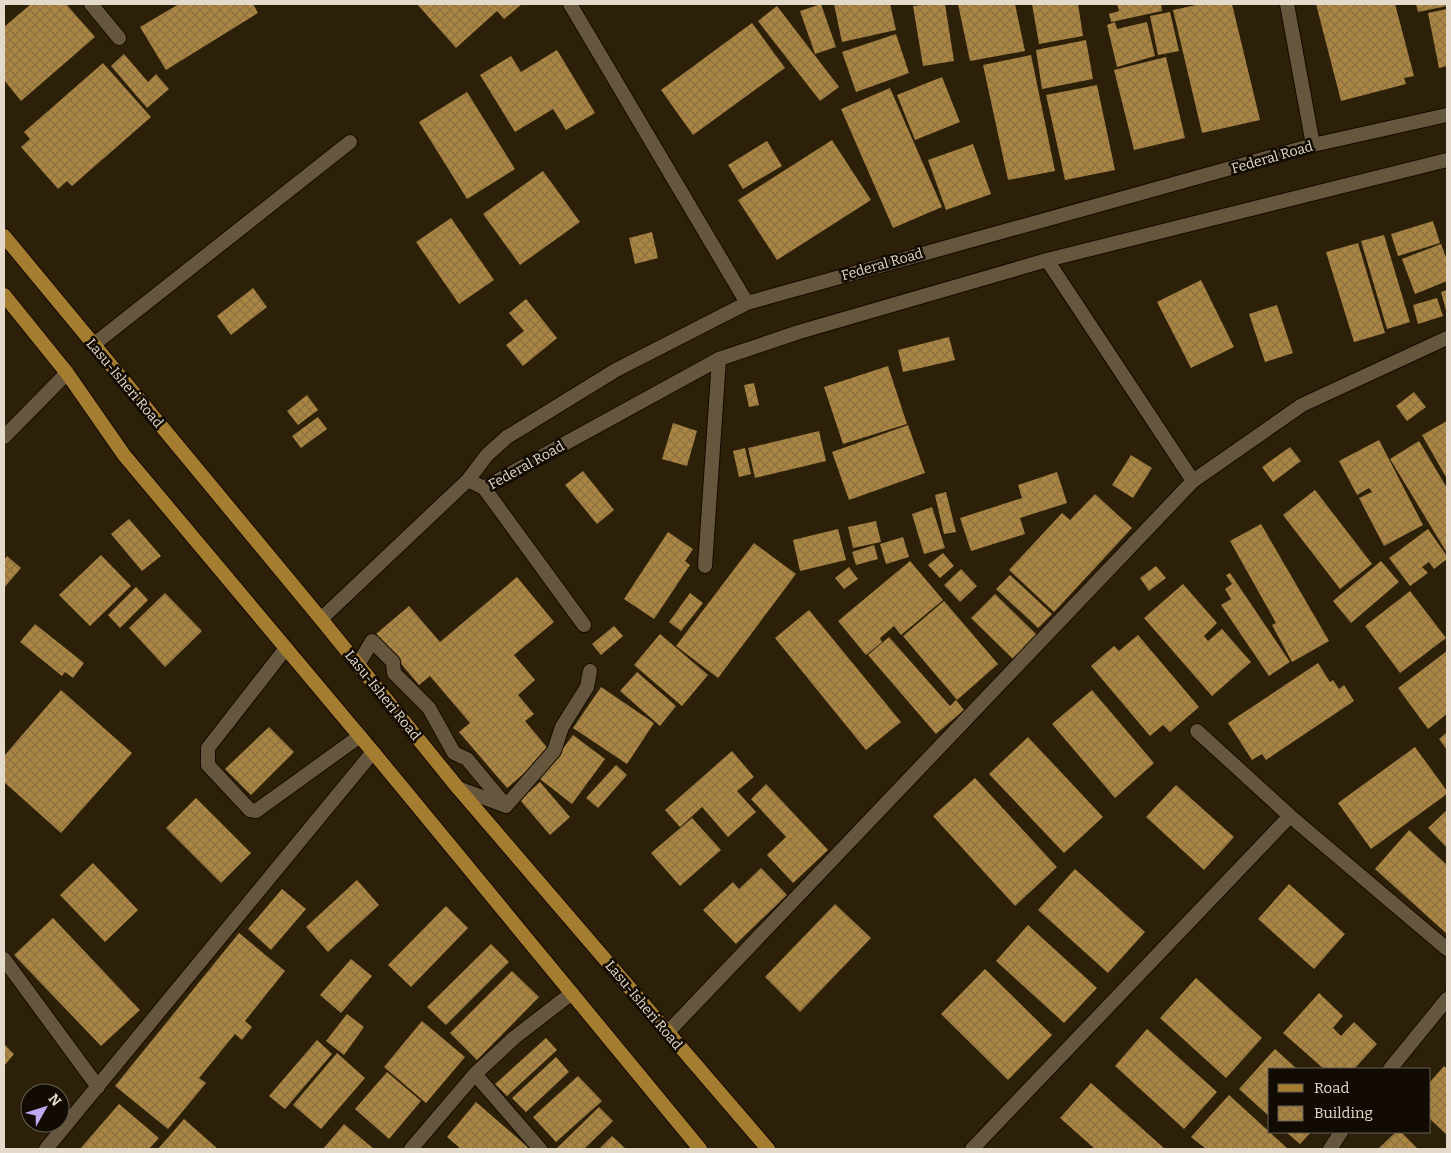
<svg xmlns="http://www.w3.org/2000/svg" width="1451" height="1153" viewBox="0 0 1451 1153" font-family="Bitter,serif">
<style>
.building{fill:url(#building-cross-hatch)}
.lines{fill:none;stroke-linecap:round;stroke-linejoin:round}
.service-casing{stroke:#150900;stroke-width:16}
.minor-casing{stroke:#150900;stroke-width:16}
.primary-casing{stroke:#150900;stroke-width:16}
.service{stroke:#65563e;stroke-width:14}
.minor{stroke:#65563e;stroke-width:14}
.primary{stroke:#a57d30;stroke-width:14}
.labels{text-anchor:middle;stroke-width:5;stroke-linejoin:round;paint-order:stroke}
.street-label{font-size:14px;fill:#e3dacc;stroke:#110b03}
</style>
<defs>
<pattern id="building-cross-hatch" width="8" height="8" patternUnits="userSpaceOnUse" patternTransform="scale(1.25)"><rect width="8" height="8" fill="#ab8543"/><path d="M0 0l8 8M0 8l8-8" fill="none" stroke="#8c7141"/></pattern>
</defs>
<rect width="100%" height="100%" fill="#2d2009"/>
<path class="building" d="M31,4H66L95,37L21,101L4,80V27Z
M179,4H253L258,13L166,70L140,27Z
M417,4H522L504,19L497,11L456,48Z
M821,4L836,47L815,54L800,11Z
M834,4H890L896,30L842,42Z
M930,4H945L954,61L923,66L913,6Z
M958,4H1015L1025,51L970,61Z
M1032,4H1078L1083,36L1039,44Z
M1117,4H1161L1162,11L1111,22L1109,14L1119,11Z
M1201,4H1232L1260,120L1202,133L1173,10Z
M1316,4H1395L1414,76L1404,78L1406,84L1341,101Z
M1416,4H1447V6L1418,12Z
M777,6L839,87L820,101L758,21Z
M1447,9V66L1439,68L1428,13Z
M1170,12L1179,51L1158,55L1150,16Z
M1115,22L1117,29L1147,22L1155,56L1117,67L1107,25Z
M752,23L785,68L693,135L661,90Z
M896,34L909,73L856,92L842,52Z
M1086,40L1093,79L1042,89L1036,50Z
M557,50L595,113L566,130L553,109L515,132L480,75L511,56L521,72Z
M124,54L148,82L156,74L169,89L147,108L111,66Z
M1031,55L1055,171L1008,180L983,65Z
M1166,57L1185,138L1134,150L1114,70Z
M103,63L151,117L72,186L67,181L58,189L21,147L30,139L24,132Z
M942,77L960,122L915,140L897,95Z
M1097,85L1115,170L1065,180L1046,95Z
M890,88L942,207L893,228L841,109Z
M467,92L515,169L467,199L419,122Z
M832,140L871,200L777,260L738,200Z
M767,141L782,166L743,189L728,165Z
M973,144L991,194L946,210L928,160Z
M543,171L580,222L520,265L483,214Z
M451,218L494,280L459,304L416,242Z
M1433,221L1440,243L1398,256L1391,234Z
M652,232L658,258L635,264L629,238Z
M1384,235L1410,322L1387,329L1361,241Z
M1358,243L1385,333L1354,342L1326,252Z
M1441,244L1447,260V281L1415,294L1402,259Z
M1201,280L1234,347L1191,368L1157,302Z
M253,288L267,307L231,335L217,316Z
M1447,290V314L1441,292Z
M1437,298L1443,316L1418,324L1413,305Z
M526,299L557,338L523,366L506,345L524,331L509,313Z
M1277,305L1293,353L1265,362L1249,314Z
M949,337L955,360L903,372L898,350Z
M888,366L907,424L843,444L824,387Z
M754,383L759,405L749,407L744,385Z
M1414,392L1426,407L1407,421L1396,406Z
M307,395L318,410L298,425L287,411Z
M318,417L327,429L301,448L292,436Z
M1447,421V479L1422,435Z
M673,423L697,431L687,466L662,459Z
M908,425L925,473L849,500L832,452Z
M819,431L826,461L755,478L748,448Z
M1379,440L1423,525L1384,546L1359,498L1372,492L1369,488L1357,495L1339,461Z
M1419,441L1447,488V553L1390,459Z
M1290,447L1301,461L1273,482L1262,467Z
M745,448L751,474L739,477L733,451Z
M1131,455L1152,468L1133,498L1112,485Z
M583,471L614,510L597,524L565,485Z
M1057,472L1067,503L1020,518L1025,534L971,551L960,518L1022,498L1018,485Z
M1315,490L1372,564L1340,589L1283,515Z
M946,492L956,532L944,534L935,495Z
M1095,494L1132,528L1054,612L1009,570L1062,513L1070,520Z
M932,507L945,548L924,554L912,514Z
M129,519L161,556L142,571L111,534Z
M876,521L881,542L853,548L848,527Z
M1261,524L1329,641L1292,662L1272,625L1276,623L1230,541Z
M838,529L846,560L800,571L793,540Z
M1428,529L1447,556V559L1434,569L1429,562L1422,567L1428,573L1410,586L1389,558Z
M668,532L693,549L685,561L690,565L654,619L624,599Z
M903,537L909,557L886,564L880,544Z
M754,543L796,574L718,678L676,646Z
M874,545L878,559L856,565L852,552Z
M943,553L954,566L940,578L928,565Z
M101,555L131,586L90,626L59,595Z
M7,556L21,568L4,588V560Z
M910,561L943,600L901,635L894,626L880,638L882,642L866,655L838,621Z
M1381,561L1399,582L1351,623L1333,601Z
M1156,566L1166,578L1149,591L1140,578Z
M849,567L858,579L844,589L835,578Z
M961,569L977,586L960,602L944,585Z
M1230,573L1290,662L1269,676L1221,605L1231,599L1225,589L1232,584L1226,575Z
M1010,575L1052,614L1038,628L996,589Z
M517,577L554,622L514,655L535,680L518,695L534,714L525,721L550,751L507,788L459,732L470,723L430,676L419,685L376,634L409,606L440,642Z
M1183,584L1217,623L1204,636L1208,641L1222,629L1251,662L1212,696L1144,618Z
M136,587L148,600L120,628L108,615Z
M1410,591L1446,638L1400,673L1365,626Z
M165,593L202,631L165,667L129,628Z
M690,593L703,603L681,631L669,622Z
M995,594L1037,635L1013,659L971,618Z
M944,601L998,664L957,700L903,636Z
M809,610L901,722L866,750L775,638Z
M35,624L84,663L73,678L65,672L62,676L20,642Z
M614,626L623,636L601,655L592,644Z
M660,634L708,675L682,706L634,665Z
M1138,635L1199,707L1170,732L1163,725L1150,736L1091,666L1114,646L1119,651Z
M889,637L950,706L956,700L964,710L936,734L868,655Z
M1447,651V714L1428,729L1398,688Z
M1318,663L1330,682L1333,680L1339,689L1344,685L1354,701L1266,760L1262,754L1252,760L1228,723Z
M637,672L676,706L660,726L620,691Z
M601,687L654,723L627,764L573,728Z
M61,690L132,753L61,833L4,782V756Z
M1092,690L1154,763L1115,798L1052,724Z
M269,727L294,752L251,795L225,769Z
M1447,732V750L1439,739Z
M573,735L605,759L572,804L540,779Z
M1028,737L1103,817L1064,853L989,774Z
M1415,747L1447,791V794L1371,849L1338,803Z
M732,751L754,777L737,791L756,812L728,837L702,807L680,827L665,810Z
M616,765L627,775L598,808L586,798Z
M975,778L1057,867L1015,906L933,816Z
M540,782L570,817L550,835L520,800Z
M766,784L828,850L793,883L767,855L786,837L751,799Z
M1176,785L1234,837L1204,870L1146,817Z
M196,798L251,853L221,883L166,828Z
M1447,810V848L1428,828Z
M692,818L721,850L680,886L651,853Z
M1409,830L1447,865V934L1375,869Z
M93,863L138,910L105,942L60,895Z
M761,868L787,895L736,944L703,910L733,882L739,889Z
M1075,869L1145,932L1108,973L1038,910Z
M357,880L379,905L328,952L306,927Z
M1289,884L1345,934L1314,969L1258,919Z
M282,889L306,909L271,950L248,929Z
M835,904L871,938L800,1012L765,977Z
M446,906L468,928L411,987L388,965Z
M53,918L140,1010L101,1046L14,955Z
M1028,925L1097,988L1064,1023L996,961Z
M239,933L285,971L245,1021L252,1027L242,1040L235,1034L199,1078L206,1083L168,1129L115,1086Z
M491,944L509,962L446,1025L427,1007Z
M351,959L372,976L341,1013L320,995Z
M985,969L1052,1035L1008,1080L941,1014Z
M512,971L539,997L477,1060L450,1033Z
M1196,978L1262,1038L1226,1078L1160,1018Z
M1319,993L1343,1016L1333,1028L1341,1036L1354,1022L1377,1044L1354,1069H1324L1283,1033Z
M347,1014L364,1027L344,1055L326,1041Z
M422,1021L465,1057L426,1103L384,1067Z
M1147,1029L1217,1092L1184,1129L1115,1066Z
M546,1038L557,1050L507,1096L495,1084Z
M317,1040L332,1054L285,1109L269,1096Z
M4,1044L14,1054L4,1066Z
M1275,1049L1297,1069H1270V1117L1239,1089Z
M337,1053L365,1078L321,1129L293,1105Z
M556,1057L569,1072L526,1112L512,1098Z
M1444,1066L1447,1069V1135L1430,1119V1082Z
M387,1072L421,1101L389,1139L355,1109Z
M578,1076L602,1101L556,1142L533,1117Z
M1091,1083L1165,1149H1095L1060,1118Z
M1229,1095L1288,1149H1206L1191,1137Z
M476,1102L528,1147L527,1149H461L447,1137Z
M119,1104L159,1138L149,1149H80Z
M599,1107L613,1121L584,1149L557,1148Z
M184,1119L218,1149H158Z
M344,1124L374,1149H323Z
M1286,1132H1311L1300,1144Z
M1396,1132H1401L1418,1149H1378Z
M612,1136L626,1149H599Z"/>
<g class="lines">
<defs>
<path id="service" d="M91,4L119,38
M286,648L208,748V765L250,810L256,811L360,736
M358,665L372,641L393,662L394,673L429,708L454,753L467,759L506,806L458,788
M506,806L554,751L562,727L587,687L590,671"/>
<path id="minor" d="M570,4L747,303
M1287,4L1313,145
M1047,260L1193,481
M93,345L350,142
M4,437L67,373
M468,480L484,488L719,359L799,332L1047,260L1447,160
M484,488L584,625
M705,566L719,359
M321,619L468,480L487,455L507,437L616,370L747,303L1313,145L1447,115
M1197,731L1290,816L1447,949
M4,959L98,1087
M668,1032L1193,481L1302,405L1447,338
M1390,1069L1447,999
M475,1074L540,1149
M46,1149L373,752
M411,1149L475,1074L515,1037L572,993
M972,1149L1290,816
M1330,1149L1341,1132"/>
<path id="primary" d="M4,236L321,619L458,788L768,1149
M4,295L67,373L124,455L373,752L700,1149"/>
</defs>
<use href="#service" class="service-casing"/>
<use href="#minor" class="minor-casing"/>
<use href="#primary" class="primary-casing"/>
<use href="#service" class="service"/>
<use href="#minor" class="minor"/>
<use href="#primary" class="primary"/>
</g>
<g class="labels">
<g class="street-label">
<text transform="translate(1272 157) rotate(-16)" y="5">Federal Road</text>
<text transform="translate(882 264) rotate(-16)" y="5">Federal Road</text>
<text transform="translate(125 383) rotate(50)" y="5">Lasu-Isheri Road</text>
<text transform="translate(526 465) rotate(-29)" y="5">Federal Road</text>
<text transform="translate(383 695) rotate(51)" y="5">Lasu-Isheri Road</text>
<text transform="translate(644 1005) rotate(50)" y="5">Lasu-Isheri Road</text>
</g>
</g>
<rect width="1451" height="1153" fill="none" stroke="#e3dacc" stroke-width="10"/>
<rect x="1268" y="1068" width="162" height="65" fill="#110b03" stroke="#655e53"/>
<rect x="1278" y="1084" width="25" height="8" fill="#a57d30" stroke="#655e53"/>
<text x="1314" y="1093" font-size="15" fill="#e3dacc">Road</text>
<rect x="1278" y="1106" width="25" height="15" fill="url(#building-cross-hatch)" stroke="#655e53"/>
<text x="1314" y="1118" font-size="15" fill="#e3dacc">Building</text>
<g transform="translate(45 1108) rotate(51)"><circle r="24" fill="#110b03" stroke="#655e53"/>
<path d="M0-4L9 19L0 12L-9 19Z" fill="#c0a8f3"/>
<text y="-8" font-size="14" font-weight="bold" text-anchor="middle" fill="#e3dacc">N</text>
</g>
</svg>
